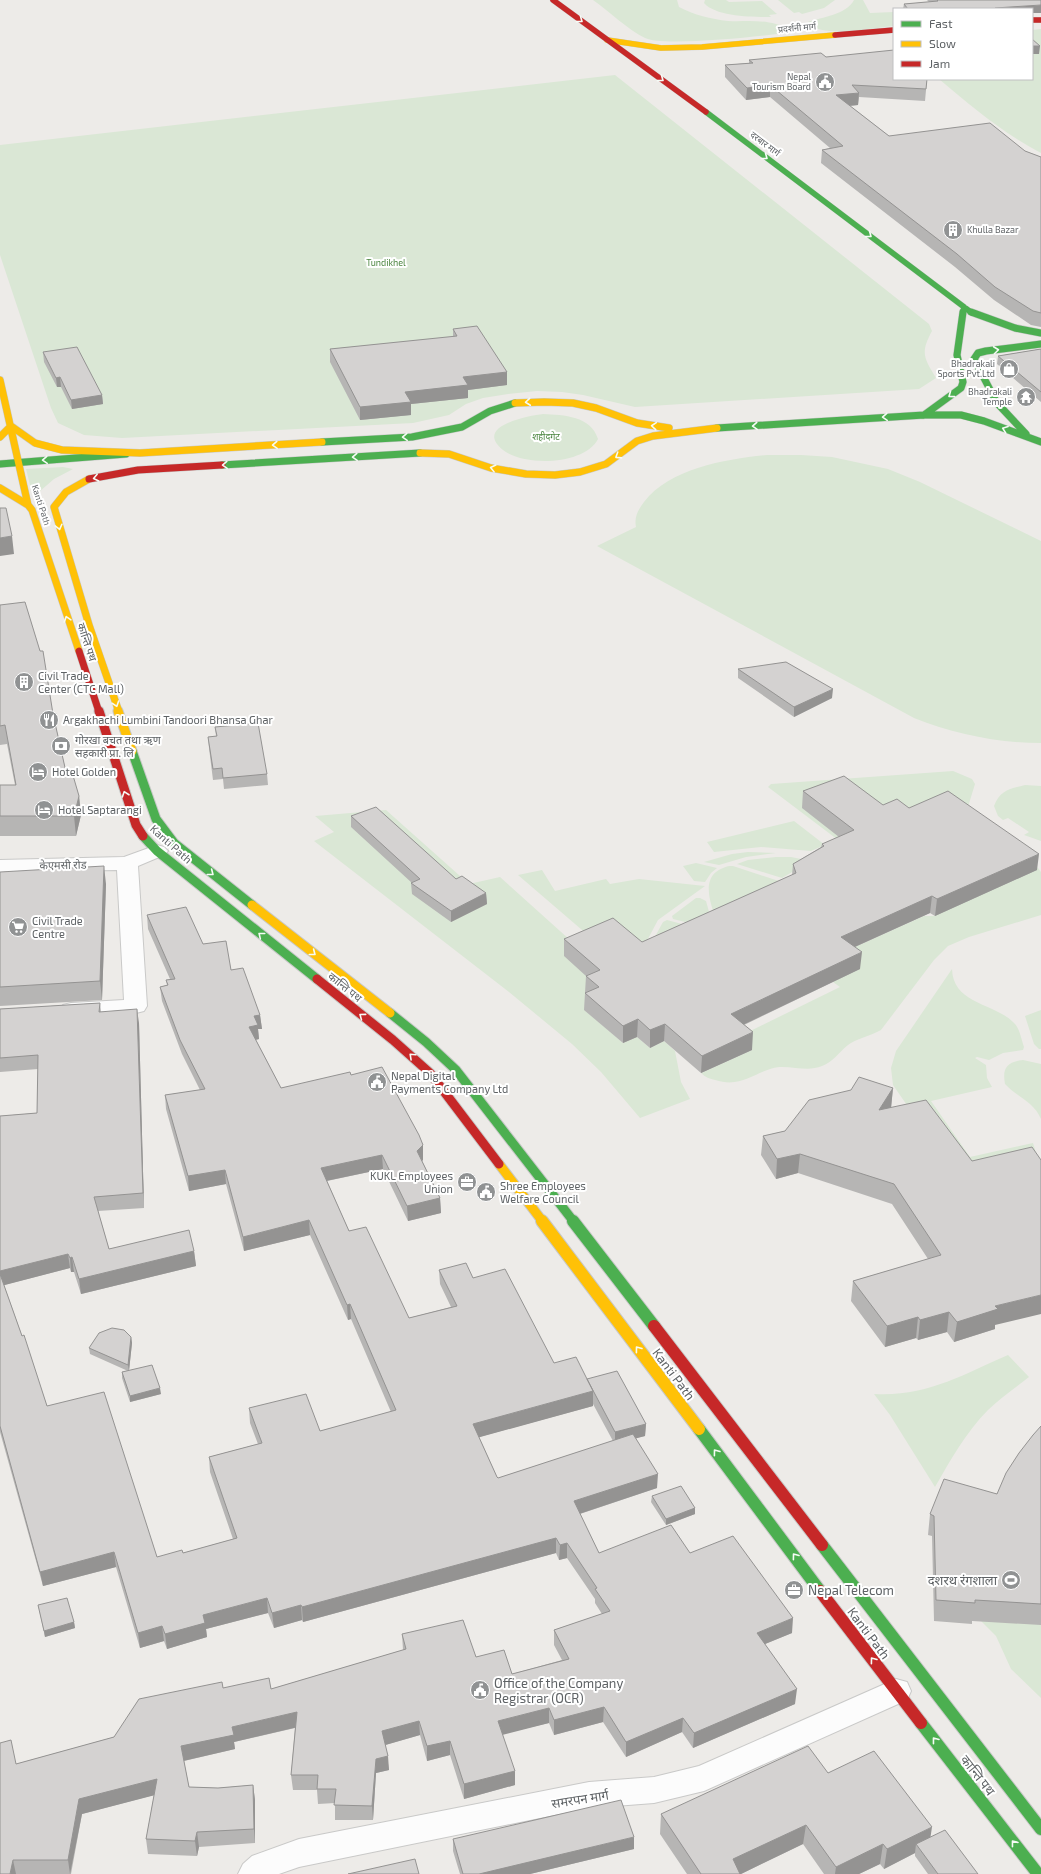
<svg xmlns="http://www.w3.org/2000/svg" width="1041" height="1874" viewBox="0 0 1041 1874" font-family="'Exo 2','Noto Sans Devanagari',sans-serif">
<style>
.green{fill:#dae7d5}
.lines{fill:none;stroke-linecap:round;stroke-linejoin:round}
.street-casing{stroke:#c9c9c8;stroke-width:2}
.fast-far3-casing{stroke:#c7c8c7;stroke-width:6}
.fast-far2-casing{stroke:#c7c8c7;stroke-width:8}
.fast-far1-casing{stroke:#c7c8c7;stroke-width:11}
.fast-casing{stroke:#c7c8c7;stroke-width:14}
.slow-far3-casing{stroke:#c7c8c7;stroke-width:6}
.slow-far2-casing{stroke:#c7c8c7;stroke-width:8}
.slow-far1-casing{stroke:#c7c8c7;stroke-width:11}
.slow-casing{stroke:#c7c8c7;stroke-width:14}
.jam-far3-casing{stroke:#c7c8c7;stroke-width:6}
.jam-far2-casing{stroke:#c7c8c7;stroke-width:8}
.jam-far1-casing{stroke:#c7c8c7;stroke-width:11}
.jam-casing{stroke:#c7c8c7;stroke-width:14}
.street{fill:#fcfcfc;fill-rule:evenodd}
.fast-far3{stroke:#4caf50;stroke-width:5.5}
.fast-far2{stroke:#4caf50;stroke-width:7}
.fast-far1{stroke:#4caf50;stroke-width:9}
.fast{stroke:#4caf50;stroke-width:12}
.slow-far3{stroke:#ffc107;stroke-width:5.5}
.slow-far2{stroke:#ffc107;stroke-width:7}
.slow-far1{stroke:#ffc107;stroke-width:9}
.slow{stroke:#ffc107;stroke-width:12}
.jam-far3{stroke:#c62828;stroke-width:5.5}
.jam-far2{stroke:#c62828;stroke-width:7}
.jam-far1{stroke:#c62828;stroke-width:9}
.jam{stroke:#c62828;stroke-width:12}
.wall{fill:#b6b5b4;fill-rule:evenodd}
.shaded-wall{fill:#949392}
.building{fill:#d4d2d1;stroke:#949392}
.oneway{stroke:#f6fbf6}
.labels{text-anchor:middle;stroke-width:4;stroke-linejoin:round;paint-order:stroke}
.far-street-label{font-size:9px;fill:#5e6265;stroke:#fff}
.far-poi-label{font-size:9px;fill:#5e6265;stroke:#fff;text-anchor:end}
.far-park-label{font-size:9px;fill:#49843e;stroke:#fff}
.street-label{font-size:11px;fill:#5e6265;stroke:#fff}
.poi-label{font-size:11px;fill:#5e6265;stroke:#fff;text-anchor:start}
.near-street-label{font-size:13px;fill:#5e6265;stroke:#fff}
.near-poi-label{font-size:13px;fill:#5e6265;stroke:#fff;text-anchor:start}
</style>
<rect width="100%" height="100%" fill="#edebe8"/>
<path class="green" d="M593,0H677L679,7C694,15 711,19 728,21C748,22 771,18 789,30L790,32C767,36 662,47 645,38C628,30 609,11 593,0Z
M705,0H726L729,2L762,1L777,14L769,15L771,17C754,17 716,17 704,3Z
M778,0H835L824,8L802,14L799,12L794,13Z
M854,0H863L870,13L894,12V26C872,28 825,38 808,24V22C822,17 846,15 854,0Z
M1041,29V153C1004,134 971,106 939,79H1032V30Z
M615,75L929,324L932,331C920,353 924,358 936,378L919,389L635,407L583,395L562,392L537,391L508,394L483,398L466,404L449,415L413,423L122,438L84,435L58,423L51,408L0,255V145Z
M543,414C564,415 591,416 598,439C585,465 524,467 503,450C473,426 528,416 543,414Z
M767,455H801L832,457L888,469L920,482L1041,541V743C998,743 954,734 914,718L597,546L636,527C634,517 638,510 644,502C670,468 727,459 767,455Z
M63,467L73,469L54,479L39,492L32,493L26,469Z
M953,771L972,779L975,784L967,810L1038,868L1041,872V915L969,937L948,946L934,960L881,1030C871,1036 855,1039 848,1045C839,1052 833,1062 822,1066C808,1072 794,1066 779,1067C756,1070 743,1089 715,1080C710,1079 705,1077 701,1073L752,1050L740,1036L840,987L833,982L853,943L857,946L924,916H935L850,849L768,787L771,784Z
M1025,785L1041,786V841L1024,835L1029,832L1008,818L1003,820L998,816L994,806C1000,790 1010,789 1025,785Z
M386,810L469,884L500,877L580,949L600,987L585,1010L623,1043L637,1037L650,1048L664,1041L675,1051L681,1082L690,1099L640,1118L601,1072L572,1044L509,992L314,841L334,832L315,816Z
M794,821L825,845L811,851L761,847L714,852L707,842Z
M748,852L776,853L746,857L719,865L704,862L732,854Z
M776,857H791L811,861L782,878L737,864L748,860Z
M696,863L717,868L711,873L705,882L694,881L683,866Z
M729,866H733L788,884L715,917C709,898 700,873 729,866Z
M542,870L555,891L606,879L610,884L639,879L705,886L658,920L642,950L596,942L518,875Z
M696,898H700L706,901L711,919L697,925L673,919L672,916Z
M667,920L693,927L652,942L663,922Z
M952,969C953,1004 994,1003 1013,1022C1020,1028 1021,1039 1024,1047L1023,1050L1003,1053L989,1060L977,1057L975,1058L986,1065L987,1078L992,1087L931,1101L970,1157L1033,1143L1041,1169L947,1163L893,1085L891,1068L896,1051Z
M1041,1010V1049H1039L1034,1044L1025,1016Z
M1023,1060L1041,1064V1119C1034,1102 1017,1097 1005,1084C1002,1068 1007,1062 1023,1060Z
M1008,1355L1029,1377C1015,1388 1000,1398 988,1410C966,1432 950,1461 935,1487L890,1415L874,1394C926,1397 962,1375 1008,1355Z
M1041,1443V1698L1011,1669L996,1636L981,1621L980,1594Z"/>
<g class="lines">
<defs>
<path id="street" d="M157,845L164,847L168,851L164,855L138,866L147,1006L144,1011L136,1013L71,1017L63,1015L60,1010L63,1005L71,1003L124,1000L117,870L0,872V860L124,857Z
M896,1679L907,1682L911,1691L907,1700L704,1791L654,1803L589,1808L299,1867L279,1874H238L243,1864L252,1856L299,1839L589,1782L654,1777L699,1766Z"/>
<path id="fast-far3" d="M706,112L972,313
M963,313L964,307"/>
<path id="fast-far2" d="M971,312L1015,328L1041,333
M924,415L961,388L963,382L957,355L963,312
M717,428L924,415H961L984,421L1041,442
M1026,434L997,403L974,359L978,353L986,351L1041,344
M322,442L412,437L462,427L490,411L515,403
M0,464L126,454
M222,465L420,453"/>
<path id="fast-far1" d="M132,751L156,819L174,843L252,905
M143,836L157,851L317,979
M390,1013L426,1042L456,1070L574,1222"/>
<path id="fast" d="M573,1221L654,1326
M699,1429L820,1591
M822,1545L1041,1829
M921,1723L1038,1874"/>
<path id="slow-far3" d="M607,40L661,48L702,47L835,35"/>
<path id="slow-far2" d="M0,380L28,505L32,510L79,651
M515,403L544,402L573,403L596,408L637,423L669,428
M11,426L35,443L62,450L140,453L322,442
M0,437L11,426
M420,453L449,454L491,468L526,474L555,475L580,472L606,464L637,441L653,436L717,428
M89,479L66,492L54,507L89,625L119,712
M0,488L28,505"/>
<path id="slow-far1" d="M118,711L132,751
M252,905L390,1013
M499,1164L543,1222"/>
<path id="slow" d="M542,1221L699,1429"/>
<path id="jam-far3" d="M553,0L706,112
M1032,20H1041
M835,35L894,30"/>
<path id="jam-far2" d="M89,479L138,470L222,465
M79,651L99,712"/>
<path id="jam-far1" d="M99,711L136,825L143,836
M317,979L393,1040L430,1073L499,1164"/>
<path id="jam" d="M654,1326L822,1545
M820,1591L921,1723"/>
</defs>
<use href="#street" class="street-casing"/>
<use href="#fast-far3" class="fast-far3-casing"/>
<use href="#fast-far2" class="fast-far2-casing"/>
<use href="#fast-far1" class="fast-far1-casing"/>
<use href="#fast" class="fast-casing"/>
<use href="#slow-far3" class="slow-far3-casing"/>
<use href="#slow-far2" class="slow-far2-casing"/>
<use href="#slow-far1" class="slow-far1-casing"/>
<use href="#slow" class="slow-casing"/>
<use href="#jam-far3" class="jam-far3-casing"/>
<use href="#jam-far2" class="jam-far2-casing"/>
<use href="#jam-far1" class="jam-far1-casing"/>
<use href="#jam" class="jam-casing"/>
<use href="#street" class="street"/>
<use href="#fast-far3" class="fast-far3"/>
<use href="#fast-far2" class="fast-far2"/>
<use href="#fast-far1" class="fast-far1"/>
<use href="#fast" class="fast"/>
<use href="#slow-far3" class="slow-far3"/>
<use href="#slow-far2" class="slow-far2"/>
<use href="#slow-far1" class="slow-far1"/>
<use href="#slow" class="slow"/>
<use href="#jam-far3" class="jam-far3"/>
<use href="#jam-far2" class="jam-far2"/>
<use href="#jam-far1" class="jam-far1"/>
<use href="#jam" class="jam"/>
</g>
<path class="wall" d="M927,0H1041L1032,9H903L904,4L929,2Z
M826,57L927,79L925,101L859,97L858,105L850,106L889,136L1025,151L1041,157V327L1031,325L994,300L955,267L821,163L822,150L830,148L770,97L746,100L725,77V65L749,63V60Z
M453,329L507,372V385L468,390V398L411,404V415L360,420L330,362V349L453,337Z
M1041,349V402L997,364L998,356Z
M43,352L102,395L103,404L72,409L61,387H57L44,362Z
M0,605L53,714L66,772L79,796L81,815L76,836H0V785H15L7,744L0,745Z
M738,669L832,698L794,717L738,678Z
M215,727L267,774L268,785L224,789L223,779L213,780L209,748L208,737L216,736Z
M803,791L883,805L909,808L1037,870L935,916L930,913L855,947L860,969L744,1025L752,1050L701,1073L664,1041L650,1048L637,1037L623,1043L584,1010L586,976L564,956V939L642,942L792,875L793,864L821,847L822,844L839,837L802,808Z
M351,816L456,879L486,893L487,904L451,922L412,894L411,883H412L351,827Z
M0,872L106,884L102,1000L0,1006Z
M147,915L203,944L231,970L260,1015L262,1029H258L259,1039L256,1040L281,1088L351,1075L423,1145V1160L422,1161L440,1198L441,1213L408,1221L383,1169L327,1181L349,1231L409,1318L451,1307L440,1284L439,1270L473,1278L554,1363L587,1379L646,1424L645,1436L636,1438L657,1488L580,1514L599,1553H690L792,1633L765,1644L795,1704L693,1748L682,1732L626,1757L603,1722L554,1735L549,1723L502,1734L515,1785L464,1799L450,1755L427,1761L420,1735L385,1745L389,1770L376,1773L373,1820H335V1803L318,1804L317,1790H293L291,1775L295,1728L234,1742L235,1749L184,1761L189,1787L218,1788L253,1785L255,1800V1843L199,1847L197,1856L148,1854L146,1839L154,1795L82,1814L71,1874H0L16,1764L114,1737L223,1688L271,1689L403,1650L402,1634L476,1657L512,1674L562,1660L554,1645V1630L602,1614L595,1603V1599L567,1558L559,1560L556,1553L303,1622L302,1620L274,1628L268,1613L206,1629L207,1637L167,1649L164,1641L140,1648L116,1567L43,1586L0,1432V1116L37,1113L38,1069L0,1072V1009L100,1003L101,1012L139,1023L144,1208L98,1211L109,1249L194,1251L196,1266L81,1294L74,1272H71L70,1268L4,1285L47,1406L157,1557L183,1553L233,1539L210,1472L209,1457L258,1444L250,1423L249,1408L320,1431L391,1412L351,1319L348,1320L310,1235L244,1251L226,1184L189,1191L166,1109L165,1095L200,1090L182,1054L162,1001L160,987L167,985L166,980L170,979L148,929ZM593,1404L613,1441L498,1478L497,1477L479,1437L593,1406Z
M893,1088L891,1108L995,1325V1329L954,1342L947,1332L918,1340L916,1338L885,1347L851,1301L853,1281L928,1259L892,1204L798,1173L776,1179L761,1155L763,1136L785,1131Z
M131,1337L132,1343L129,1370L161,1394L130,1402L122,1378V1372L128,1371L90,1354L89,1348Z
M1041,1426V1625L972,1621V1624L934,1621L932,1536L928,1535L930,1514L997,1494Z
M652,1496L695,1508V1514L666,1525L651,1502Z
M38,1605L74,1622L75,1628L45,1637Z
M828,1773L930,1837L978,1874H928L915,1856V1853L884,1869L880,1864L859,1874H824L803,1844L741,1874H687L660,1834L661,1814Z
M453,1839L634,1849L530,1874H460L453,1851Z"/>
<path class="shaded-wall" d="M1041,5V13H1032V9H995V8Z
M1032,46H1040L1039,54H1032Z
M770,85V97L746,100L747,88Z
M859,93L858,105L835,107L836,95Z
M507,372V385L468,390V398L411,404V415L360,420V407L405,392L463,377Z
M60,377L61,387H57L56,378Z
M102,395L103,404L72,409L71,400Z
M12,536L14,554L0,556V538Z
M833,689L832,698L794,717V707Z
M79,796L81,815L76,836L74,816Z
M1039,854L1037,870L935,916L937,899Z
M104,866L106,884L102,1000L100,981Z
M486,893L487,904L451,922V911Z
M932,896L930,913L839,954L841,937Z
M862,952L860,969L730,1031L731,1014Z
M137,1009L139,1023L144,1208L143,1193Z
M260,1015L262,1029H258L259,1039L250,1041L249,1027L254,1016Z
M638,1019L637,1037L623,1043V1026Z
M665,1024L664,1041L650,1048V1030Z
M753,1032L752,1050L701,1073L702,1056Z
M893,1088L891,1108L879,1110Z
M423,1145V1160L417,1165V1151Z
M800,1154L798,1173L776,1179L777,1159Z
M382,1155L383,1169L321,1182V1168Z
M225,1170L226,1184L189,1191L188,1176Z
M440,1198L441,1213L408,1221L407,1206Z
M309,1220L310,1235L244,1251L243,1237Z
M194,1251L196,1266L81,1294L79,1279Z
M68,1254L70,1268L1,1286L0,1277V1271Z
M72,1257L74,1272H71L70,1258Z
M1041,1295V1314L995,1325V1329L954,1342L957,1322L995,1306Z
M350,1304L351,1319L348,1320L347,1305Z
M949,1312L947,1332L918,1340L920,1320Z
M918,1317L916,1338L885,1347L887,1326Z
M131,1337L132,1343L129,1371L128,1365Z
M160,1388L161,1394L130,1402V1396Z
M593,1391V1406L473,1439V1424Z
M646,1424L645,1436L615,1444V1432Z
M658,1474L657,1488L573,1516L574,1501Z
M695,1508V1514L666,1525V1519Z
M556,1538V1553L303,1622L302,1607Z
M567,1543V1558L559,1560L560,1545Z
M114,1552L116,1567L43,1586L40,1572Z
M267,1598L268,1613L206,1629L207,1637L167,1649L165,1634L203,1615Z
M301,1605L302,1620L274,1628L272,1613Z
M793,1618L792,1633L755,1648L757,1633Z
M74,1622L75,1628L45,1637L44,1631Z
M162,1626L164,1641L140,1648L138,1633Z
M797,1689L795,1704L693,1748L694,1733Z
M604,1707L603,1722L554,1735V1720Z
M549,1708V1723L498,1736V1721Z
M297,1712L298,1727L234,1742L235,1749L183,1761L181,1746L232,1727Z
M683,1718L682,1732L626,1757V1742Z
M419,1721L420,1735L382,1746V1731Z
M450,1741V1755L427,1761V1746Z
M388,1756L389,1770L376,1773L373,1820L372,1806L376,1759Z
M515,1771V1785L464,1799V1784Z
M157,1779L159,1794L82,1814L70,1874L68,1860L79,1799Z
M253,1785L255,1800V1843L254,1829Z
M806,1825L803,1844L741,1874H732L733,1859Z
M932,1827L929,1847L916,1844L915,1853L884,1869L887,1849Z
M197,1832L199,1847L197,1856L195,1841Z
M634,1837V1849L530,1874H479Z
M883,1844L880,1864L859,1874H835L836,1867Z
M13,1860L16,1874H10Z"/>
<path class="building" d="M937,0H1041V5L995,8L996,9H908L904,4L938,1Z
M1032,39L1040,46H1032Z
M894,50V79H927L926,89L852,85L859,93L836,95L889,136L990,123L1025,151L1041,157V313L1033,311L995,287L957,254L822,150L843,146L770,85L747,88L725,65L753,63L749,60L821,53L826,57Z
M477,326L507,372L463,377L468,385L405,392L411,402L360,407L330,349L457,336L453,329Z
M77,347L102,395L71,400L60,377L56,378L43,352Z
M1041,349V392L998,356Z
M0,508H6L12,536L0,538Z
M25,602L40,651H43L53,714L66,772H72L79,796L74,816H0V785H16L5,725L0,726V605Z
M786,662L833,689L794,707L738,669Z
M258,723L267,774L223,778L222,768L213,769L208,737L217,736L215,727Z
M844,776L883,805L897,799L909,808L948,791L1039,854L937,899L932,896L841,937L862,952L731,1014L753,1032L702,1056L665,1024L650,1030L638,1019L623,1026L585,993L599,987L586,976L600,970L564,939L613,918L642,942L796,873L793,864L824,846L822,844L854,830L803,791Z
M376,807L456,879L462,876L486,893L451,911L411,883L420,879L351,816Z
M104,866L100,981L0,987V872Z
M186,907L203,944L226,941L231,970L243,968L260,1015L254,1016L258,1025L249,1027L281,1088L350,1072L351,1075L382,1067L419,1135L423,1145L417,1151L440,1198L407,1206L382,1155L321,1168L349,1231L366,1227L409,1318L457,1306L439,1270L466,1263L473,1278L505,1269L554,1363L576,1357L593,1391L473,1424L497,1477L498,1478L633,1434L658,1474L574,1501L599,1553L671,1525L690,1553L733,1536L793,1618L757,1633L797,1689L694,1733L683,1718L626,1742L604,1707L554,1720L549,1708L498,1721L515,1771L464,1784L450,1741L427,1746L419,1721L382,1731L388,1756L376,1759L372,1806L334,1805L336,1789H317L318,1775H291L297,1712L232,1727L234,1735L181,1746L189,1787L218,1788L253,1785L254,1829L197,1832L195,1841L146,1839L157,1779L79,1799L68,1860H13L10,1874H0V1743L11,1740L16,1764L114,1737L139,1699L222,1682L223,1688L269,1678L271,1689L406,1649L402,1634L463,1620L476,1657L504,1650L512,1674L569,1659L554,1630L610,1611L595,1589L597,1588L567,1543L560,1545L556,1538L302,1607L301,1605L272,1613L267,1598L203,1615L205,1623L165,1634L162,1626L138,1633L114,1552L40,1572L0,1426V1274L22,1336L24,1335L47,1406L104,1392L157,1557L182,1550L183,1553L237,1538L209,1457L262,1443L249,1408L306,1394L320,1431L396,1410L350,1304L347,1305L309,1220L243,1237L225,1170L188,1176L165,1095L205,1089L180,1040L160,987L168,985L166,980L175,979L147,915Z
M100,1003L99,1012L137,1009L143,1193L94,1197L109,1249L189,1230L194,1251L79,1279L72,1257L70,1258L68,1254L0,1271V1116L37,1113L38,1055L0,1058V1009Z
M859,1077L893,1088L879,1110L926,1100L972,1161L1032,1147L1041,1160V1295L995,1306L998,1309L957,1322L949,1312L920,1320L918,1317L887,1326L853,1281L941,1255L894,1184L800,1154L777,1159L763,1136L785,1131L809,1100L851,1090Z
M112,1328L124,1330L131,1337L128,1365L89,1348L99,1333Z
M152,1365L160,1388L130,1396L122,1372Z
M617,1371L646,1424L615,1432L587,1379Z
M1041,1426V1604L975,1600V1603L936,1600L934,1516L930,1514L944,1479L997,1494L1006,1473L1019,1453L1033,1435Z
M681,1486L695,1508L666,1519L652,1496Z
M67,1598L74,1622L44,1631L38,1605Z
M808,1746L828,1773L874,1751L932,1827L887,1849L883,1844L836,1867L806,1825L733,1859L740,1874H701L661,1814Z
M621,1800L634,1837L479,1874H463L453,1839Z
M945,1830L978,1874H938L916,1844Z
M415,1859L419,1874H348Z"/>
<defs><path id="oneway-chevron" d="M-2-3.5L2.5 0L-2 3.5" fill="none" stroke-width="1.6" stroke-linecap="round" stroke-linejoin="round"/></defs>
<g class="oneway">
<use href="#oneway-chevron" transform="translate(580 20) rotate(36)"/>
<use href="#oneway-chevron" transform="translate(661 79) rotate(36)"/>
<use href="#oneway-chevron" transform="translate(765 157) rotate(37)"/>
<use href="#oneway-chevron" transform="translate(869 235) rotate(37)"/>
<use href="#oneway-chevron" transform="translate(996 350) rotate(-7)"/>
<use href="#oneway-chevron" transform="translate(951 395) rotate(144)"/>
<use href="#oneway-chevron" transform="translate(528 402) rotate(174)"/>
<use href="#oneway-chevron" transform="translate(885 417) rotate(176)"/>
<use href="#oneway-chevron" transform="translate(654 426) rotate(-175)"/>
<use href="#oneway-chevron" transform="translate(755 426) rotate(176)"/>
<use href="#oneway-chevron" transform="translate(1005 429) rotate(-160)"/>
<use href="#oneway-chevron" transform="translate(405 437) rotate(177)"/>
<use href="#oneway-chevron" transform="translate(275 445) rotate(177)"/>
<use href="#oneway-chevron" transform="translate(618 456) rotate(147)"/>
<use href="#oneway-chevron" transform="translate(355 457) rotate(177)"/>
<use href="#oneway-chevron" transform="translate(45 460) rotate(176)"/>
<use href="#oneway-chevron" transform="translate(225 465) rotate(177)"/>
<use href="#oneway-chevron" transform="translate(493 468) rotate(-166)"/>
<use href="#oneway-chevron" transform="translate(96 478) rotate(167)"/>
<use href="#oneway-chevron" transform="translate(59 527) rotate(76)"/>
<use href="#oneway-chevron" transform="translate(67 619) rotate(-108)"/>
<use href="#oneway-chevron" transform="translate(116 704) rotate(71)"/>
<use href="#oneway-chevron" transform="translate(125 794) rotate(-109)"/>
<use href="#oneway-chevron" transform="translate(211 873) rotate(38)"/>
<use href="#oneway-chevron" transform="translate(261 935) rotate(-141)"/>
<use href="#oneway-chevron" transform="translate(313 953) rotate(38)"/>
<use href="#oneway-chevron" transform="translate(362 1016) rotate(-143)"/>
<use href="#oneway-chevron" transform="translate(412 1056) rotate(-137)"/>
<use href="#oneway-chevron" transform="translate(638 1349) rotate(-127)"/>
<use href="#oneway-chevron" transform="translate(716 1452) rotate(-127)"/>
<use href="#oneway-chevron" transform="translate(795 1556) rotate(-127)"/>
<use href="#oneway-chevron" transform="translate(873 1660) rotate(-127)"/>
<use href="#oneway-chevron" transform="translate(935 1740) rotate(-128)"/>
<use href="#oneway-chevron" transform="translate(1014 1843) rotate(-128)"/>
</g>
<defs>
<symbol id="civic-disc" viewBox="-11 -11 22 22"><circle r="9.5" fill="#909293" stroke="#fff"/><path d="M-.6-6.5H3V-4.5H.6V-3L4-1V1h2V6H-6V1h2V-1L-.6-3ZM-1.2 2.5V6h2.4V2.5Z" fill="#fff"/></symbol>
<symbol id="building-disc" viewBox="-11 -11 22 22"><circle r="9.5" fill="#909293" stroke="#fff"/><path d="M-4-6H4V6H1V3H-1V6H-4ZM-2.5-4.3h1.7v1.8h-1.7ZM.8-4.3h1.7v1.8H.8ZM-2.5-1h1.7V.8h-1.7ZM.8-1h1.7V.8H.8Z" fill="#fff"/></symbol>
<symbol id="shop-disc" viewBox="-11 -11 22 22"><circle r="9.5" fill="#909293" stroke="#fff"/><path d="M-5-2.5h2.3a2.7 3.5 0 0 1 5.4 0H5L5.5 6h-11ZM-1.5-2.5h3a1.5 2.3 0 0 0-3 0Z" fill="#fff"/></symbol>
<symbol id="temple-disc" viewBox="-11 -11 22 22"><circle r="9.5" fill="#909293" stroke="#fff"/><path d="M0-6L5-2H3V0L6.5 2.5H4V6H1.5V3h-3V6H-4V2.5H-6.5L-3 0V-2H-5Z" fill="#fff"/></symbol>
<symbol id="restaurant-disc" viewBox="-11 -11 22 22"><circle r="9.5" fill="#909293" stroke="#fff"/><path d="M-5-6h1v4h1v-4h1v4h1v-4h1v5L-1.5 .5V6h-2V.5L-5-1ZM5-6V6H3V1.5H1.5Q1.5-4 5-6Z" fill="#fff"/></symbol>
<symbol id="bank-disc" viewBox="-11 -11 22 22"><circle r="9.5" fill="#909293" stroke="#fff"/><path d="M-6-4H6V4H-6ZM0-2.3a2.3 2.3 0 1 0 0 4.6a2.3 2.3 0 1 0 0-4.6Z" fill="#fff"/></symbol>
<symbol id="hotel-disc" viewBox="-11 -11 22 22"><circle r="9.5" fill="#909293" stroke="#fff"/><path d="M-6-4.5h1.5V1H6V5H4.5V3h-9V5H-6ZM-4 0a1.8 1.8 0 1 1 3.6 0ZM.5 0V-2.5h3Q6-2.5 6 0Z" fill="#fff"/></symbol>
<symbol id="supermarket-disc" viewBox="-11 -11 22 22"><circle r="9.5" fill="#909293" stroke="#fff"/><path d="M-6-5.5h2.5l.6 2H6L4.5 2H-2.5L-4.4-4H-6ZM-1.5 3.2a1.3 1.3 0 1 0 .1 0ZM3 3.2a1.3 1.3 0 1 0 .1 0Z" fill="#fff"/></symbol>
<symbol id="office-disc" viewBox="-11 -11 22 22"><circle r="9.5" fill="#909293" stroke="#fff"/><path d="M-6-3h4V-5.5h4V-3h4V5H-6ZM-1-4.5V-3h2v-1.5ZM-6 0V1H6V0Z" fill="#fff"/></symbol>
<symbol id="stadium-disc" viewBox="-11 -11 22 22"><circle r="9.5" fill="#909293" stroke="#fff"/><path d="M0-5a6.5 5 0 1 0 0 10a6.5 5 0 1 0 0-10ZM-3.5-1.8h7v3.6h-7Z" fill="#fff"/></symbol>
</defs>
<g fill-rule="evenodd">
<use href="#civic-disc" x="814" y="71" width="22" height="22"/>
<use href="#building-disc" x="942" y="219" width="22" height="22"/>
<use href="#shop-disc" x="998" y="358" width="22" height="22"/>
<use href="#temple-disc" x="1015" y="386" width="22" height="22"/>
<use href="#building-disc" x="13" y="671" width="22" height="22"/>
<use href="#restaurant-disc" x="38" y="709" width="22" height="22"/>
<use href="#bank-disc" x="50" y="735" width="22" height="22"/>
<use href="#hotel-disc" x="27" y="761" width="22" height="22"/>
<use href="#hotel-disc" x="33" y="799" width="22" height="22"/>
<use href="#supermarket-disc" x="7" y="916" width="22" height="22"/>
<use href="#civic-disc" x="366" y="1071" width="22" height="22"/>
<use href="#office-disc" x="456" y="1171" width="22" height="22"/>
<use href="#civic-disc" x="475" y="1181" width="22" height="22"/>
<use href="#stadium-disc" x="1000" y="1569" width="22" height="22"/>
<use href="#office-disc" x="783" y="1579" width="22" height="22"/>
<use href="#civic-disc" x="469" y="1679" width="22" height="22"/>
</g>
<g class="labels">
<g class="far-street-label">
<text transform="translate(797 28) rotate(-5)" y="3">प्रदर्शनी मार्ग</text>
<text transform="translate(765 144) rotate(37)" y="3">दरबार मार्ग</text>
<text transform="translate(41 505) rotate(72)" y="3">Kanti Path</text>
</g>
<g class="far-poi-label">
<text x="811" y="80">Nepal<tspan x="811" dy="10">Tourism Board</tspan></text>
<text x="967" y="233" text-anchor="start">Khulla Bazar</text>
<text x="995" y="367">Bhadrakali<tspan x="995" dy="10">Sports Pvt.Ltd</tspan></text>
<text x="1012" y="395">Bhadrakali<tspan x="1012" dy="10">Temple</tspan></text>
</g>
<g class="far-park-label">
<text x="386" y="266">Tundikhel</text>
<text x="546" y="440">शहीदगेट</text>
</g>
<g class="street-label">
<text transform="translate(87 642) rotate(72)" y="4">कान्ति पथ</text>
<text transform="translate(171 844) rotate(42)" y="4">Kanti Path</text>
<text transform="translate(63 865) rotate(-1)" y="4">केएमसी रोड</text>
<text transform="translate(345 987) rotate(39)" y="4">कान्ति पथ</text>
</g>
<g class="poi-label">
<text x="38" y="680">Civil Trade<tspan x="38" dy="13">Center (CTC Mall)</tspan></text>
<text x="63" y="724">Argakhachi Lumbini Tandoori Bhansa Ghar</text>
<text x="75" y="744">गोरखा बचत तथा ऋण<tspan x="75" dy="13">सहकारी प्रा. लि</tspan></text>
<text x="52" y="776">Hotel Golden</text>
<text x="58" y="814">Hotel Saptarangi</text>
<text x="32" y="925">Civil Trade<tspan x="32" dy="13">Centre</tspan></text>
<text x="391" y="1080">Nepal Digital<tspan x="391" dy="13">Payments Company Ltd</tspan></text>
<text x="453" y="1180" text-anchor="end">KUKL Employees<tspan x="453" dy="13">Union</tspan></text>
<text x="500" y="1190">Shree Employees<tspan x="500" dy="13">Welfare Council</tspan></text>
</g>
<g class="near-street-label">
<text transform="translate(674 1374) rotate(53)" y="5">Kanti Path</text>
<text transform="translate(869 1633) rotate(53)" y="5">Kanti Path</text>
<text transform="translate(978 1775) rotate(52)" y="5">कान्ति पथ</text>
<text transform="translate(580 1799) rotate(-9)" y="5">समरपन मार्ग</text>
</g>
<g class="near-poi-label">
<text x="997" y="1585" text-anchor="end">दशरथ रंगशाला</text>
<text x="808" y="1595">Nepal Telecom</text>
<text x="494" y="1688">Office of the Company<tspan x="494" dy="15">Registrar (OCR)</tspan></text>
</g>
</g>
<rect x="893" y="8" width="140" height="72" fill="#ffffff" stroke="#bfc0c1"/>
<rect x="901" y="21" width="20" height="6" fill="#4caf50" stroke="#bfc0c1"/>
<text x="929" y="28" font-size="12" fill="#5e6265">Fast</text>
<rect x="901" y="41" width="20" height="6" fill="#ffc107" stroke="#bfc0c1"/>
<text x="929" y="48" font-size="12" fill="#5e6265">Slow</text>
<rect x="901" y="61" width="20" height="6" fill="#c62828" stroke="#bfc0c1"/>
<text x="929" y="68" font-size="12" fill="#5e6265">Jam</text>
</svg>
